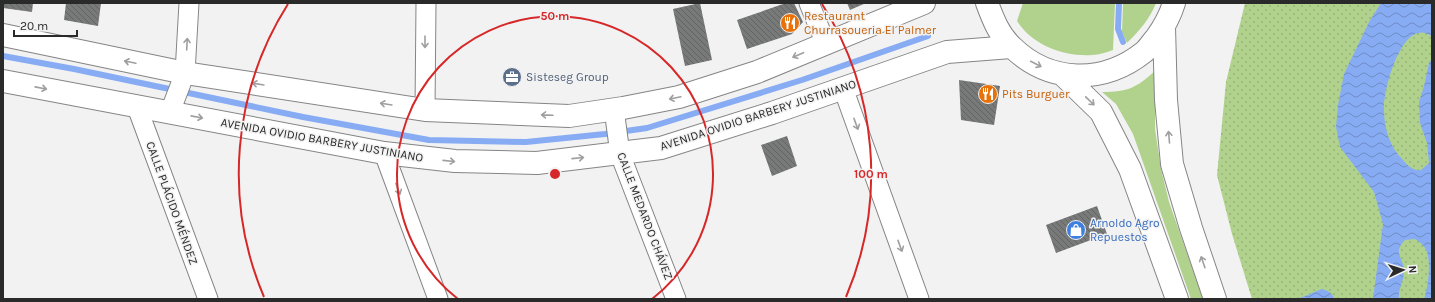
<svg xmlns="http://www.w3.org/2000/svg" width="1435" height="302" viewBox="0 0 1435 302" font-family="Karla,sans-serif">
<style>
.grass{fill:#b1d28c}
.park{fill:url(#park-dots)}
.water{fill:url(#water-waves)}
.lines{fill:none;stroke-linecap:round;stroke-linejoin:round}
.stream{stroke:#87acf3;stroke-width:6}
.building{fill:url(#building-back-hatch)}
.minor-casing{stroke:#858586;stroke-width:21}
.tertiary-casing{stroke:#858586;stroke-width:24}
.secondary-casing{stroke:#858586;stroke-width:24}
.minor{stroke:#fff;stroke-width:19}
.tertiary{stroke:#fff;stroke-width:22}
.secondary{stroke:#fff;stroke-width:22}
.oneway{stroke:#9f9f9f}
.ring{fill:none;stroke:#d62828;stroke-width:2}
.labels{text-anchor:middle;stroke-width:3;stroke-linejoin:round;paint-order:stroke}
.food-label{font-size:12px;fill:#c56008;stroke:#f2f2f3;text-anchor:start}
.service-label{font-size:12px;fill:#4e5e75;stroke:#f2f2f3;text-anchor:start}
.street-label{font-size:12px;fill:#2a2a2a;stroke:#f2f2f3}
.shop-label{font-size:12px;fill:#366cbe;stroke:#f2f2f3;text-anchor:start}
.centre{fill:#d62828;stroke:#f2f2f3;stroke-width:2}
.ring-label{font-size:12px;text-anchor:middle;font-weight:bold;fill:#d62828;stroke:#f2f2f3;stroke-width:3;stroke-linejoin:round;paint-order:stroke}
</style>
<defs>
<pattern id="park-dots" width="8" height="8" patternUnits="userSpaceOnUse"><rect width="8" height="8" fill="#b1d28c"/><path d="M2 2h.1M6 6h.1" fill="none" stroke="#98b479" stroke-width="1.8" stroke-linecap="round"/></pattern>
<pattern id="water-waves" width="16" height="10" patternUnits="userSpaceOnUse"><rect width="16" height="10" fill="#87acf3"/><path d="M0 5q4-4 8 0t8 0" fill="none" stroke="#6f8cc5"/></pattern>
<pattern id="building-back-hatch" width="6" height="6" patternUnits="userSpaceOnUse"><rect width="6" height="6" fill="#787979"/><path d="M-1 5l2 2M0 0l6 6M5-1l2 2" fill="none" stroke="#636363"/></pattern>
</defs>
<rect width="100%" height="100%" fill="#f2f2f3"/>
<path class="grass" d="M1023,3H1115L1113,50C1107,52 1099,55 1092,55C1064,57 1032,45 1017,21Z
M1123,3H1156C1150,19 1139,31 1127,43L1122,32Z
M1155,71V129L1161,169L1169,202L1203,299H1191L1133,134L1116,104L1102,92C1128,92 1136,88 1155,71Z"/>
<path class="park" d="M1245,3H1432V299H1252L1232,234L1217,175L1226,82Z"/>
<path class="water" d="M1381,3H1432V38L1430,35C1402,18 1383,90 1384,110C1384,129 1390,147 1403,160C1408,166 1413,171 1421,170L1429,163L1427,143L1420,123L1419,102L1424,86L1429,63L1432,59V299H1424C1428,288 1431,264 1427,252C1425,246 1420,242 1415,239L1405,240C1392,253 1404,258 1404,271C1404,281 1398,289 1399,299H1373L1383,224L1374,192L1340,147L1336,127L1338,105L1344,74L1369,22Z
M1322,289C1328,291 1333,293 1334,299H1296C1305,297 1313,292 1322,289Z"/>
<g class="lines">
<path class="stream" d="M1119,3L1118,29L1123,42
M3,56L74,69L303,117L429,140L526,142L605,134L647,128L802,80L928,36"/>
</g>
<path class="building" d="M3,3H33L32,12L3,8Z
M66,3H101L98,26L64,20Z
M700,3L712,60L685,66L673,9Z
M786,3H794L803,22L792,34L747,49L737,20Z
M847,3H866L850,10Z
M959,80L1000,86L994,125L961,120Z
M787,136L797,166L772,176L761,145Z
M1097,206L1107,234L1056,253L1046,225Z"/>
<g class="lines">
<defs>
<path id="minor" d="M809,3L826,44
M843,88L919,299
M137,107L208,299
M614,109L620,154L676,299
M425,110L426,3
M170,112L185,73L189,3
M384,153L438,299"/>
<path id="tertiary" d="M3,35L185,73L425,110L569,116L623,108L679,97L757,72L924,3
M3,81L384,153L455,161L537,163L661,148L772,113L947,52L1011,47"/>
<path id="secondary" d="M987,3C993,19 999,35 1012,47C1050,84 1104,84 1144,52C1149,48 1152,42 1156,38C1164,27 1170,16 1174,3
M1164,27L1166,100L1172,164L1191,228L1215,299
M1062,74L1101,112L1130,169L1177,299"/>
</defs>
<use href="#minor" class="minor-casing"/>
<use href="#tertiary" class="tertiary-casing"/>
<use href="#secondary" class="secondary-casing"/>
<use href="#minor" class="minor"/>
<use href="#tertiary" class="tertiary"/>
<use href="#secondary" class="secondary"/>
</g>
<defs><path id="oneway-shaft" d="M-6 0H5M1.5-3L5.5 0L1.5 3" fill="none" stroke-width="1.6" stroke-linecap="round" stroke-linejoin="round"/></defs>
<g class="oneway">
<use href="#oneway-shaft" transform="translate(425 42) rotate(90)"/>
<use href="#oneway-shaft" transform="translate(187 44) rotate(-87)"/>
<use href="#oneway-shaft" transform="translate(798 55) rotate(157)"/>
<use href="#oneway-shaft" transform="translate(130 62) rotate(-168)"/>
<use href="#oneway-shaft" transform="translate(1036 64) rotate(27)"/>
<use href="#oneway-shaft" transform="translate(258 84) rotate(-171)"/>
<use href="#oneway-shaft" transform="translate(41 88) rotate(11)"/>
<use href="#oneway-shaft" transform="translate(675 98) rotate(168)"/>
<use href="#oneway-shaft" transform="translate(1090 101) rotate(44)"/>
<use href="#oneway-shaft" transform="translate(386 104) rotate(-171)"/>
<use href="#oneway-shaft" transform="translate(547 115) rotate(-178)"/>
<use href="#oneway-shaft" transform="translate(197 117) rotate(11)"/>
<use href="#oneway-shaft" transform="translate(856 124) rotate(70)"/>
<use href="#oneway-shaft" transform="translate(1169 137) rotate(-95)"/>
<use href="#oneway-shaft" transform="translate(578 158) rotate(-6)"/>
<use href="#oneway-shaft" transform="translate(449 161) rotate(6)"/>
<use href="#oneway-shaft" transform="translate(398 189) rotate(70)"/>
<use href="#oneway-shaft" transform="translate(900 246) rotate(70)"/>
<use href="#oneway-shaft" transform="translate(1203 262) rotate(-109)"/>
</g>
<g class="ring">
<path d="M458 299A158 158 0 1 1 652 299"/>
<path d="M264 297A316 316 0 0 1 288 4M822 4A316 316 0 0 1 846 297"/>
</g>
<defs>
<symbol id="restaurant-disc" viewBox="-11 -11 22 22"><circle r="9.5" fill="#e8710a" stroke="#f2f2f3"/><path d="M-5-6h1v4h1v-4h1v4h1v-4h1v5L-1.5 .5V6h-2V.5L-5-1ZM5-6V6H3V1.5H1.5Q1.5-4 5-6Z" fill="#fff"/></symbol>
<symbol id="office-disc" viewBox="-11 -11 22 22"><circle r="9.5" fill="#5c6f8a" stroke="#f2f2f3"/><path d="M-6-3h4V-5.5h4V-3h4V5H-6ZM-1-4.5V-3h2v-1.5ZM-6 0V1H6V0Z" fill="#fff"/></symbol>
<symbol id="shop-disc" viewBox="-11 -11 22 22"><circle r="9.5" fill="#3f7fe0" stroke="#f2f2f3"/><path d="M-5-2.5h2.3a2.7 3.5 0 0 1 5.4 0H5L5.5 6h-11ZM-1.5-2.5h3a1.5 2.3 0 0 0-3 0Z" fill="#fff"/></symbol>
</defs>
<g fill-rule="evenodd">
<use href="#restaurant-disc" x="779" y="12" width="22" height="22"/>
<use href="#office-disc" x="501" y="66" width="22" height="22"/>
<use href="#restaurant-disc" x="977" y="83" width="22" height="22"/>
<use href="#shop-disc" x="1065" y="219" width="22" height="22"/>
</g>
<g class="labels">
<g class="food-label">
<text x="804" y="20">Restaurant<tspan x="804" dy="14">Churrasoueria El Palmer</tspan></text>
<text x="1002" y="98">Pits Burguer</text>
</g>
<g class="service-label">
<text x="526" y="81">Sisteseg Group</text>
</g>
<g class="street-label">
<text transform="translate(758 115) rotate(-18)" y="4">AVENIDA OVIDIO BARBERY JUSTINIANO</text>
<text transform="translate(322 140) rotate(10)" y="4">AVENIDA OVIDIO BARBERY JUSTINIANO</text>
<text transform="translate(172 203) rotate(70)" y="4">CALLE PLÁCIDO MÉNDEZ</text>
<text transform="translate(645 216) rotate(69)" y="4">CALLE MEDARDO CHÁVEZ</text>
</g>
<g class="shop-label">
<text x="1090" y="227">Arnoldo Agro<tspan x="1090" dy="14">Repuestos</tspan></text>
</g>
</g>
<circle cx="555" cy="174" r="6" class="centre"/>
<g class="ring-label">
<text x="555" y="20">50 m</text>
<text x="871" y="178">100 m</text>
</g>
<rect width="1435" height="302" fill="none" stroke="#2a2a2a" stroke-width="8"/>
<g transform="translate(1403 270) rotate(86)" stroke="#f2f2f3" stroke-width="3" paint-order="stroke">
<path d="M0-3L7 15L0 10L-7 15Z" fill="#2a2a2a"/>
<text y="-6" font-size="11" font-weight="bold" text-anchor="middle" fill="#2a2a2a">N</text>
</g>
<path d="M14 30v6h63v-6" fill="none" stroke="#2a2a2a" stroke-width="2"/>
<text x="20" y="30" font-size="12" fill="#2a2a2a" stroke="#f2f2f3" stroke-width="3" paint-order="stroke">20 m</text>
</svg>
